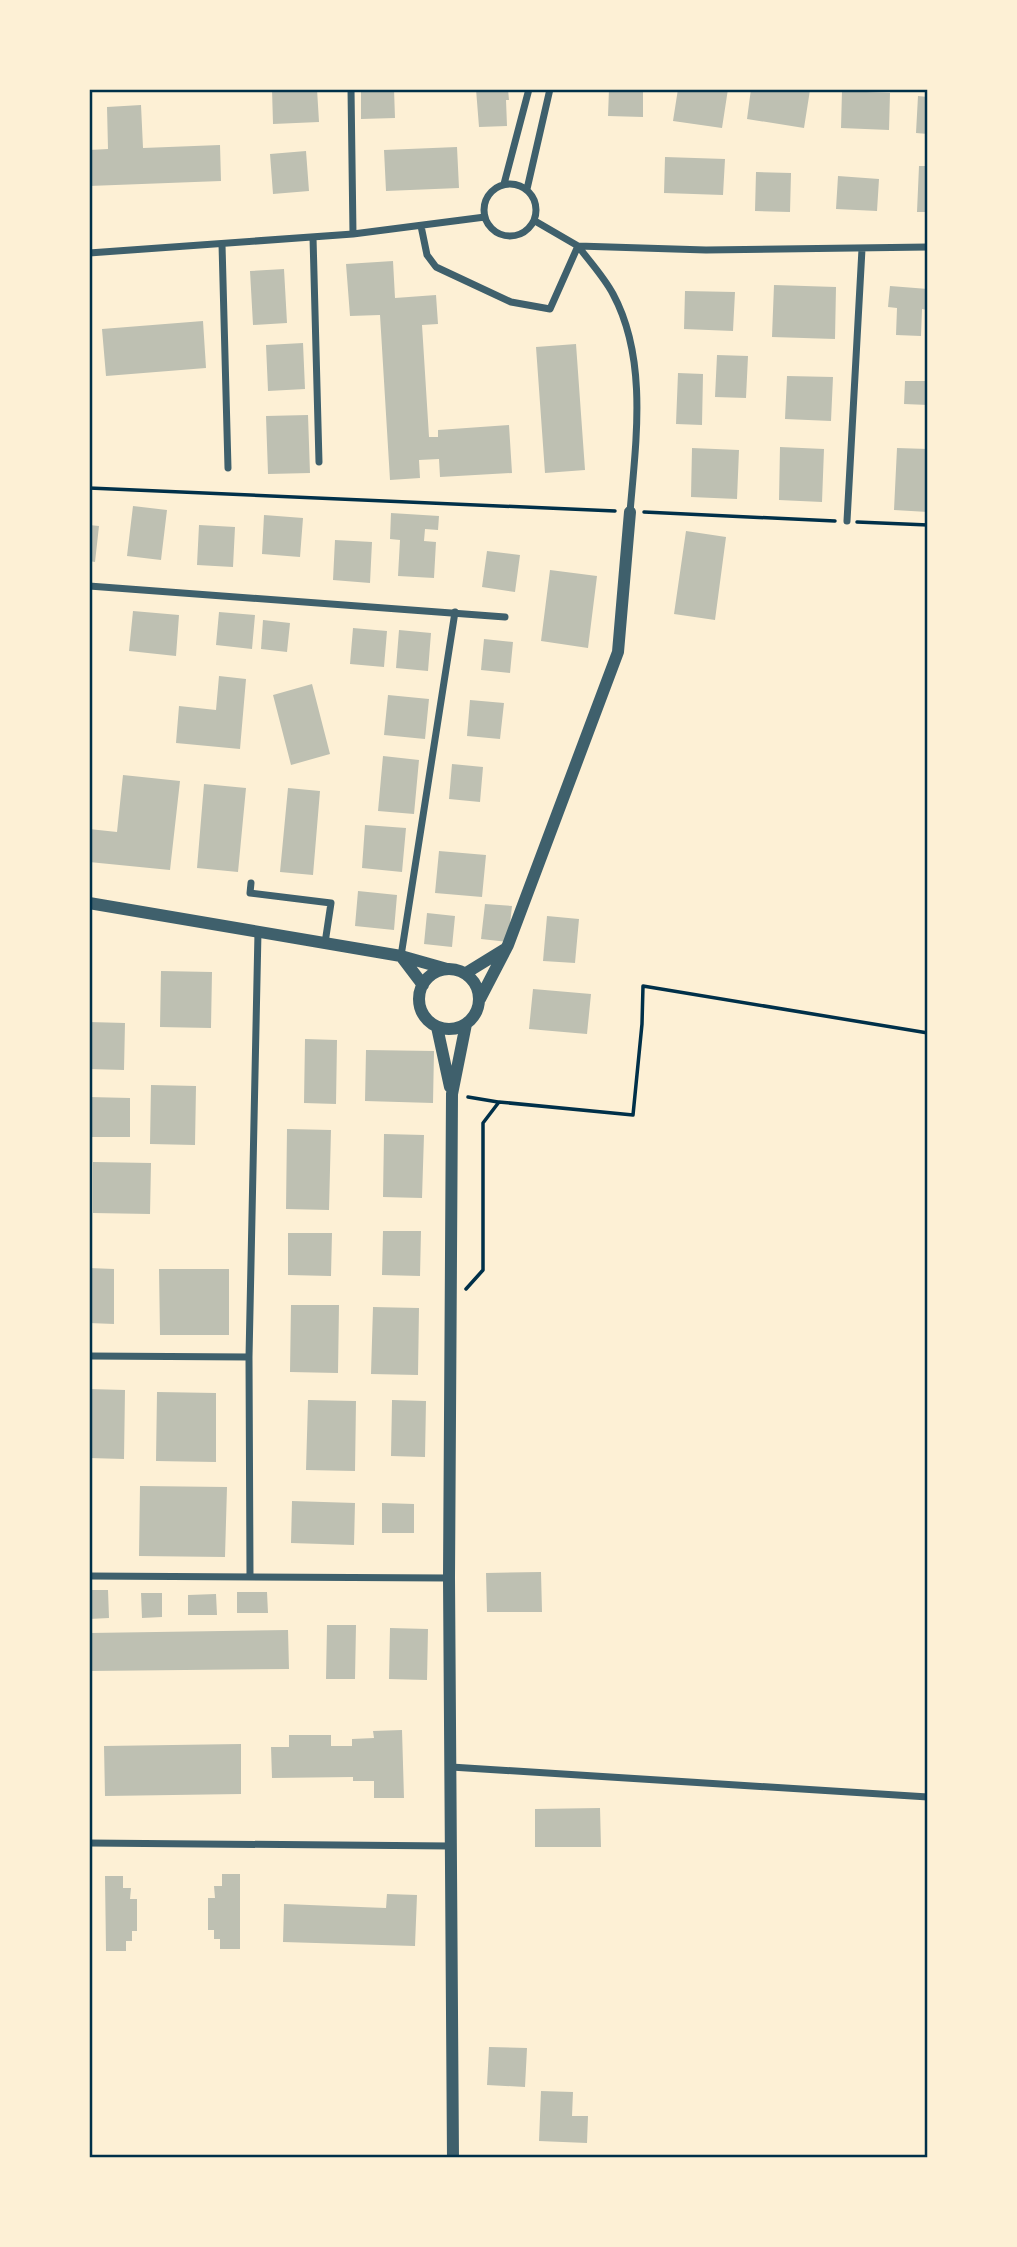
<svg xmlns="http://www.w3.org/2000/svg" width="1017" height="2247" viewBox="0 0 1017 2247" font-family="'Zilla Slab',serif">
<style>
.building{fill:#bec0b2}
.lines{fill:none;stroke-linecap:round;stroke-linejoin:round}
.path{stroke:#003049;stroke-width:3.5}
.minor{stroke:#3f606c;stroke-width:7}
.tertiary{stroke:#3f606c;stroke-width:12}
.neatline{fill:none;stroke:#003049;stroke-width:2.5}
</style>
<rect width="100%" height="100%" fill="#fdf0d5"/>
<path class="building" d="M272,89H317L319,122L273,124Z
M361,89H394L395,118L361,119Z
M476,89H508L509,100H506L507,126L479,127Z
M609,89H643V117L608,116Z
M678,89H728L722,128L673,121Z
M751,89L810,90L804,128L747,119Z
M842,91L890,93L889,130L841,128Z
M918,96L928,97V134L916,133Z
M141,105L143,148L220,145L221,181L89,186V150L108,149L107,107Z
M457,147L459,188L386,191L384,150Z
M306,151L309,191L273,194L270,154Z
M665,157L725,159L723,195L664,193Z
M919,166H928V212H917Z
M756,172L791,173L790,212L755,211Z
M838,176L879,179L877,211L836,209Z
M393,261L395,298L436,295L438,324L422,325L429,437H438V430L509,425L512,473L440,477L439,459L419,460L420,478L390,480L380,315L350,316L346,264Z
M284,269L287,323L253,325L250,271Z
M774,285L836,287L835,339L772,337Z
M890,286L928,289L927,310L922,309L921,336L896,335L897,308L888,307Z
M685,291L735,292L733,331L684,329Z
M203,321L206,368L106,376L102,329Z
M303,343L305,389L268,391L266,345Z
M576,344L585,470L545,473L536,347Z
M717,355L748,356L746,398L715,397Z
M678,373L703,374L702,425L676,424Z
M787,376L833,377L831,421L785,419Z
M905,381H928V405L904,404Z
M308,415L310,473L268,474L266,416Z
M780,447L824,449L822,502L779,500Z
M692,448L739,450L737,499L691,497Z
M897,448L928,449V512L894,510Z
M133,506L167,510L161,560L127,556Z
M391,513L439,516L438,530L425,529L424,541L436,542L434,578L398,576L400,540L390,539Z
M264,515L303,518L300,557L262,554Z
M89,525L99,526L95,562L89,561Z
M199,525L235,527L233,567L197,565Z
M686,531L726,537L715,620L674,614Z
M335,540L372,542L370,583L333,580Z
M487,551L520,555L515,592L482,587Z
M550,570L597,576L588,648L541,641Z
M133,611L179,615L176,656L129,651Z
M219,612L255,615L252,649L216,645Z
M263,620L290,623L287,652L261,649Z
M353,628L387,631L384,667L350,664Z
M399,630L431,633L428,671L396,668Z
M484,639L513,642L510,673L481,670Z
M219,676L246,679L240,749L176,743L179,706L216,710Z
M312,684L330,754L291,765L273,695Z
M388,695L429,699L425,739L384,735Z
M470,700L504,703L500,739L467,736Z
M383,756L419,760L414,814L378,811Z
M452,764L483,767L480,802L449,799Z
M123,775L180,781L170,870L89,862V829L117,832Z
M204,784L246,788L238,872L197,868Z
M288,788L320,791L313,875L280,872Z
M365,825L406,828L402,872L362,868Z
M439,851L486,855L482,897L435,893Z
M358,891L397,895L394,930L355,926Z
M485,904L512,906L508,942L481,939Z
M427,913L455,916L452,947L424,944Z
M547,916L579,919L575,963L543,961Z
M161,971L212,972L211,1028L160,1027Z
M533,989L591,994L587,1034L529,1029Z
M89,1022L125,1023L124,1070L89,1069Z
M305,1039L337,1040L336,1104L304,1103Z
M366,1050L434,1051L433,1103L365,1101Z
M151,1085L196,1086L195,1145L150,1144Z
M89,1097L130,1098V1137H89Z
M287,1129L331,1130L329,1210L286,1209Z
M384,1134L424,1135L422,1198L383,1197Z
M93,1162L151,1163L150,1214L93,1213Z
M383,1231H421L420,1276L382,1275Z
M288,1233H332L331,1276L288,1275Z
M89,1268L114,1269V1324L89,1323Z
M159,1269H229V1335H160Z
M291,1305H339L338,1373L290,1372Z
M373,1307L419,1308L418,1375L371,1374Z
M89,1389L125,1390L124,1459L89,1458Z
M157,1392L216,1393V1462L156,1461Z
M308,1400L356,1401L355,1471L306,1470Z
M392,1400L426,1401L425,1457L391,1456Z
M140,1486L227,1487L225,1557L139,1556Z
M292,1501L355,1503L354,1545L291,1543Z
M382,1503L414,1504V1533H382Z
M541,1572L542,1612H487L486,1573Z
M89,1590H108L109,1618L89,1619Z
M237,1592H267L268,1613H237Z
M141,1593H162V1617L142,1618Z
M216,1594L217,1615H188V1595Z
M327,1625H356L355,1679H326Z
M390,1628L428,1629L427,1680L389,1679Z
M288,1630L289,1669L89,1671V1633Z
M402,1730L404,1798H374V1781H353V1777L272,1778L271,1747H289V1735H331V1746H352V1739L374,1738L373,1731Z
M241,1744V1794L105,1796L104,1746Z
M600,1808L601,1847H535V1809Z
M222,1874H240V1949H220V1939H214V1930H208V1898H215L214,1886H222Z
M105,1876H123V1888H131L130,1899H137V1931H132V1941H126V1951H106Z
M387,1894L417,1895L415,1946L283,1942L284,1904L386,1908Z
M489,2047L527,2048L525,2087L487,2085Z
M541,2091L573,2092L572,2116H588L587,2143L539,2141Z"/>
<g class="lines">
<path class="path" d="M89,488L615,511
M644,512L835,521
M857,522L928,525
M468,1097L498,1102
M466,1289L483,1270V1123L499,1102L633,1115L642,1024L643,986L928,1033"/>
<path class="minor" d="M351,89L353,234
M484 210a26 26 0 1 1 52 0a26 26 0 1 1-52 0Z
M504,184L529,89
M527,189L550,89
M535,221L578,246L706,250L928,247
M421,226L427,255L436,267L511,302L550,309L578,246
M313,237L319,462
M222,244L228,468
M578,246C590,262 604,277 613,294C648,359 636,441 630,512
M89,253L353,234L485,217
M847,521L862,249
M89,586L505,617
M251,883L250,893L331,903L325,943
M401,956L455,612
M89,1356L249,1357
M89,1576L449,1578
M250,1576L249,1357L258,932
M451,1767L928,1797
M89,1843L450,1846"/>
<path class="tertiary" d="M89,903L401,956L447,969
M401,956L423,985
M419 999a30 30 0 1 1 60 0a30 30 0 1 1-60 0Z
M466,973L505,949
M480,999L508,945L618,652L630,512
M437,1027L450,1087
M453,2158L449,1578L452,1094L466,1024"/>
</g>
<rect width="1017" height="2247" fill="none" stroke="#fdf0d5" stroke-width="182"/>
<rect x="91" y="91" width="835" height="2065" class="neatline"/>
</svg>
